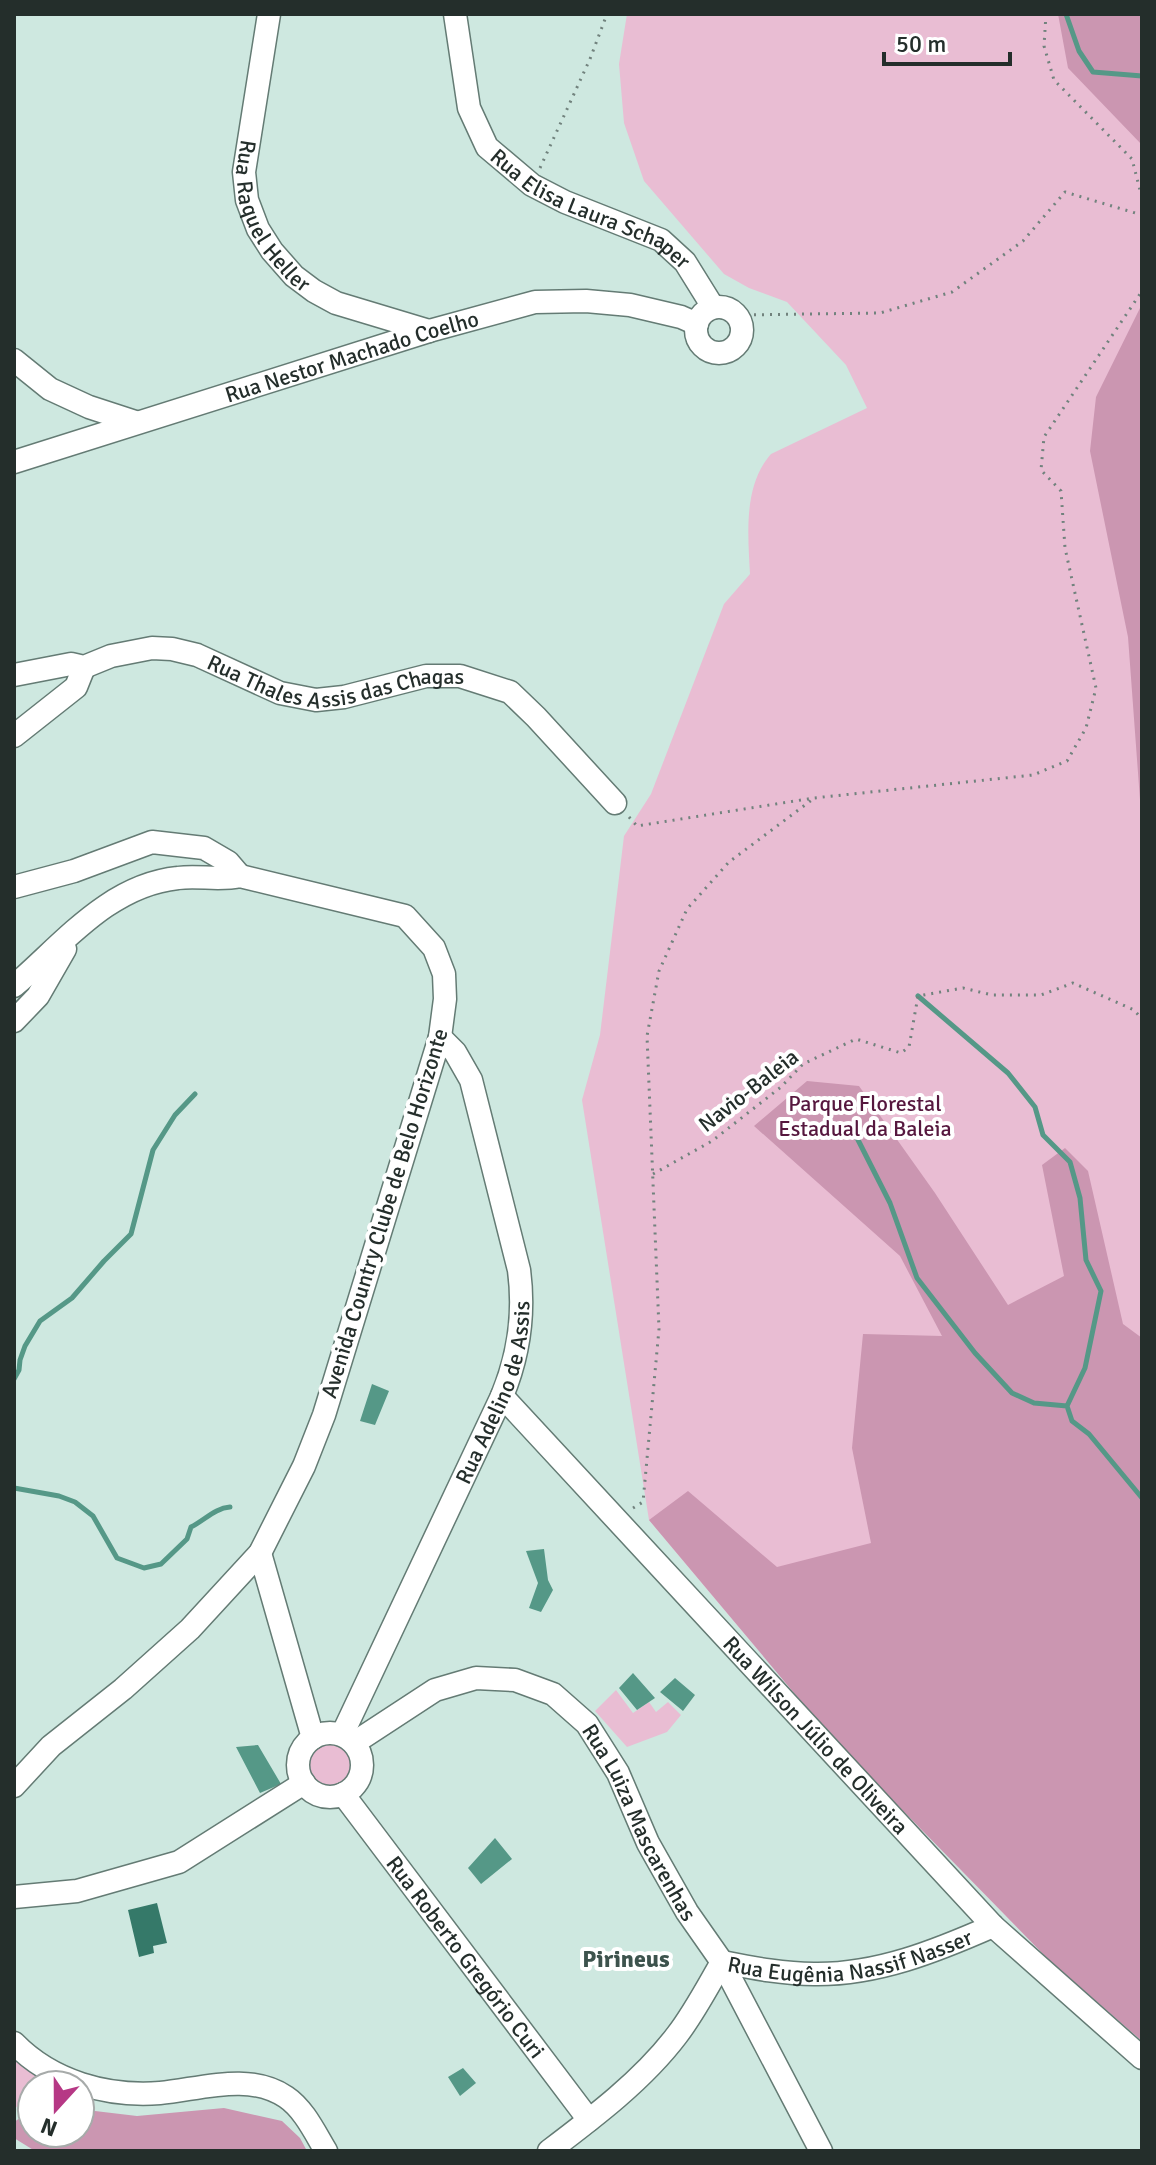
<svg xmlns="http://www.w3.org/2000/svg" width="1156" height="2165" viewBox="0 0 1156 2165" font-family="Signika,sans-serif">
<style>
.green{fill:#e9bdd3}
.forest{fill:#cb96b1}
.water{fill:#559887}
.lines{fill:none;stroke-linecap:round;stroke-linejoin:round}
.stream{stroke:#559887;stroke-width:5}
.building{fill:#357969}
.minor-casing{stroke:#647b74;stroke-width:25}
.path{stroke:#71827d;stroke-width:3;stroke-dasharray:2 6;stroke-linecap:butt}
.minor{stroke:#fff;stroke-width:22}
.labels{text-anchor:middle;stroke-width:8;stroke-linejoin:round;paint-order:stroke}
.street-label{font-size:22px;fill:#242e2b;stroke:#fff}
.park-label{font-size:22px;fill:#56173e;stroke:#fff}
.neighbourhood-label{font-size:24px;font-weight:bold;fill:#3d534d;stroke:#fff}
</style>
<rect width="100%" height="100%" fill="#cee8e0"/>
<path class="green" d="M627,14H1142V2041L1048,1959L831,1737L649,1520L582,1100L600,1035L624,836L651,794L724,604L750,574C748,534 743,486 771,454L867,408L846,365L787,302L749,288L724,274L644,181L624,123L619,64Z
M616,1690L633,1713L649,1702L656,1712L668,1702L681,1715L667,1732L627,1747L595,1711Z
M301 1766a29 29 0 1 1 58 0a29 29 0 1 1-58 0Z
M14,2047L50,2082L46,2085H32V2095L14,2109Z"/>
<path class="forest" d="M1058,14H1142V145L1068,68Z
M1142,304V827L1128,637L1090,451L1096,397Z
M807,1081L859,1086L935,1193L1008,1305L1064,1276L1042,1165L1065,1148L1088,1171L1123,1324L1142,1338V2041L1048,1959L831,1737L649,1520L688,1491L777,1567L871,1543L852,1448L863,1334L942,1336L900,1256L754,1126Z
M80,2105L95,2111L137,2116L224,2108L282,2121L300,2138L307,2151H35L14,2138V2122L32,2110V2133H80Z"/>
<path class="water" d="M372,1384L389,1391L375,1425L360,1421Z
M544,1549L548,1580L553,1590L541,1612L529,1608L538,1583L526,1551Z
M633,1673L655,1698L637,1710L619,1688Z
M675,1678L695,1695L683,1711L660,1692Z
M258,1745L281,1784L260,1793L236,1747Z
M495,1838L512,1859L481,1884L468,1868Z
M463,2068L476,2083L460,2096L448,2077Z"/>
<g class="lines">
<path class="stream" d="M1066,14L1079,51L1093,72L1142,76
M918,996L1008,1073L1035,1107L1043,1135L1070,1162L1080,1198L1086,1260L1101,1291L1085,1368L1067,1406
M853,1130L890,1203L917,1278L975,1353L1012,1393L1034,1403L1067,1406L1072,1421L1089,1434L1142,1498
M14,1379L19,1370L20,1360L25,1346L40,1321L72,1298L104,1261L131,1234L153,1150L175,1115L195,1094
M14,1488L59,1496L75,1502L93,1516L117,1558L144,1568L161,1564L187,1539L191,1527C205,1520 215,1508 230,1507"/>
</g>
<path class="building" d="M157,1903L167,1943L153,1946L154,1953L139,1957L128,1910Z"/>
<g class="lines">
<defs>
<g id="minor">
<path id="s1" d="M269,14L244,172L247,200L258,229L272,251L294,276L314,291L336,303L429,331"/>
<path id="s2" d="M455,14L469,108L487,147L532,185L565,202L661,240L685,262L713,307"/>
<circle cx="719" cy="330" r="23"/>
<path d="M14,360L50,389L89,407L135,422"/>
<path id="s3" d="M14,462L429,331L535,302L586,301L630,305L681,317L697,324"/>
<path id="s4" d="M14,675L71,664L84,667L111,656L152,648L172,649L197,655L280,693L316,700L344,697L426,676H460L510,692L536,717L615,803"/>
<path d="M14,736L76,687L84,667"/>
<path d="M14,887L74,871L152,842L204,848L228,862L240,876"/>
<path d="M14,986C63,944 109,885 178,878C199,875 218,881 240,876L405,916L434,948L444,974L445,999L440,1037L324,1415L304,1466L260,1553L190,1629L123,1689L51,1746L14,1786"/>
<path d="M14,1021L38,996L65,949"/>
<path id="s5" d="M502,1396L993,1926L1142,2058"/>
<path d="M260,1553L313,1738"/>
<circle cx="330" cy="1765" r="32"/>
<path id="s6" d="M342,1735L502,1396C519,1355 525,1315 519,1270L471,1080L455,1052L440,1037"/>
<path id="s7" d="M354,1743L435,1690L476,1678L515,1680L553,1694L587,1724L618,1773L648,1843L687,1912L722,1962L821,2151"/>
<path id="s8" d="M343,1794L589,2120"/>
<path d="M14,1897L77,1891L179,1862L304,1783"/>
<path d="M14,2043C52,2082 107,2097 160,2093C201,2089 249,2072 286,2097C304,2109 315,2133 326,2151"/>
<path id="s9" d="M549,2151C594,2117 643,2080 677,2035C694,2013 708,1986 722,1962C753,1968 783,1974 814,1974C877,1975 936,1951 993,1926"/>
</g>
</defs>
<use href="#minor" class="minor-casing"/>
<path class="path" d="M1046,14L1044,46L1054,80L1132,159L1142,198
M540,168L590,59L607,14
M738,315L880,313L952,292L1023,241L1065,192L1142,215
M629,817L637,826L814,798L1033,775L1067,761L1086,728L1096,688L1065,548L1061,491L1041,470L1044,437L1142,291
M653,1174L712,1141L781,1087L803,1064L856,1039L901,1053L909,1047L918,996L963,988L992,995H1041L1073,983L1134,1010L1142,1019
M633,1508L643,1502L659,1329L647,1036L659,971L687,909L729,862L813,799"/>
<use href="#minor" class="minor"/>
</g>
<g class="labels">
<g class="street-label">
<text dy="8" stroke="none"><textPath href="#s2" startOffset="260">Rua Elisa Laura Schaper</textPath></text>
<text dy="8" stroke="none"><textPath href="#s1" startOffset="212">Rua Raquel Heller</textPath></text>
<text dy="8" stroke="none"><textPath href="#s3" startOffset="354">Rua Nestor Machado Coelho</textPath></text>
<text dy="8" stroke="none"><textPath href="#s4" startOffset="334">Rua Thales Assis das Chagas</textPath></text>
<text transform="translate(748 1090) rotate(-38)" y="8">Navio-Baleia</text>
<text transform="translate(384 1213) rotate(-73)" y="8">Avenida Country Clube de Belo Horizonte</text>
<text dy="8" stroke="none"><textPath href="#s6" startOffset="376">Rua Adelino de Assis</textPath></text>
<text dy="8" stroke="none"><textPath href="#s5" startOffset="462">Rua Wilson Júlio de Oliveira</textPath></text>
<text dy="8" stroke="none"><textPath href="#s7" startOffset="376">Rua Luiza Mascarenhas</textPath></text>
<text dy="8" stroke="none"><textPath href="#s9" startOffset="390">Rua Eugênia Nassif Nasser</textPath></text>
<text dy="8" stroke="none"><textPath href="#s8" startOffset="204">Rua Roberto Gregório Curi</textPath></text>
</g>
<g class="park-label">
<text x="865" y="1111">Parque Florestal<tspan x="865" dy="25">Estadual da Baleia</tspan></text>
</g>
<g class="neighbourhood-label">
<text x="626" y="1967">Pirineus</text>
</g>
</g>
<rect width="1156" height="2165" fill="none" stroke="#242e2b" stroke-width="32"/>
<g transform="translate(56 2109) rotate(201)"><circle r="38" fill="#ffffff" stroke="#a7abaa" stroke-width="2"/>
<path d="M0-6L14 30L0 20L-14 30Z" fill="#b63885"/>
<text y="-12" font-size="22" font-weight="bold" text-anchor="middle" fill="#242e2b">N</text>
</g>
<path d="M884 52v12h126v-12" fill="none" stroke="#242e2b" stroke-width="4"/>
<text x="896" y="52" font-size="24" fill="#242e2b" stroke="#ffffff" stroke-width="6" paint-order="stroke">50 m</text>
</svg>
